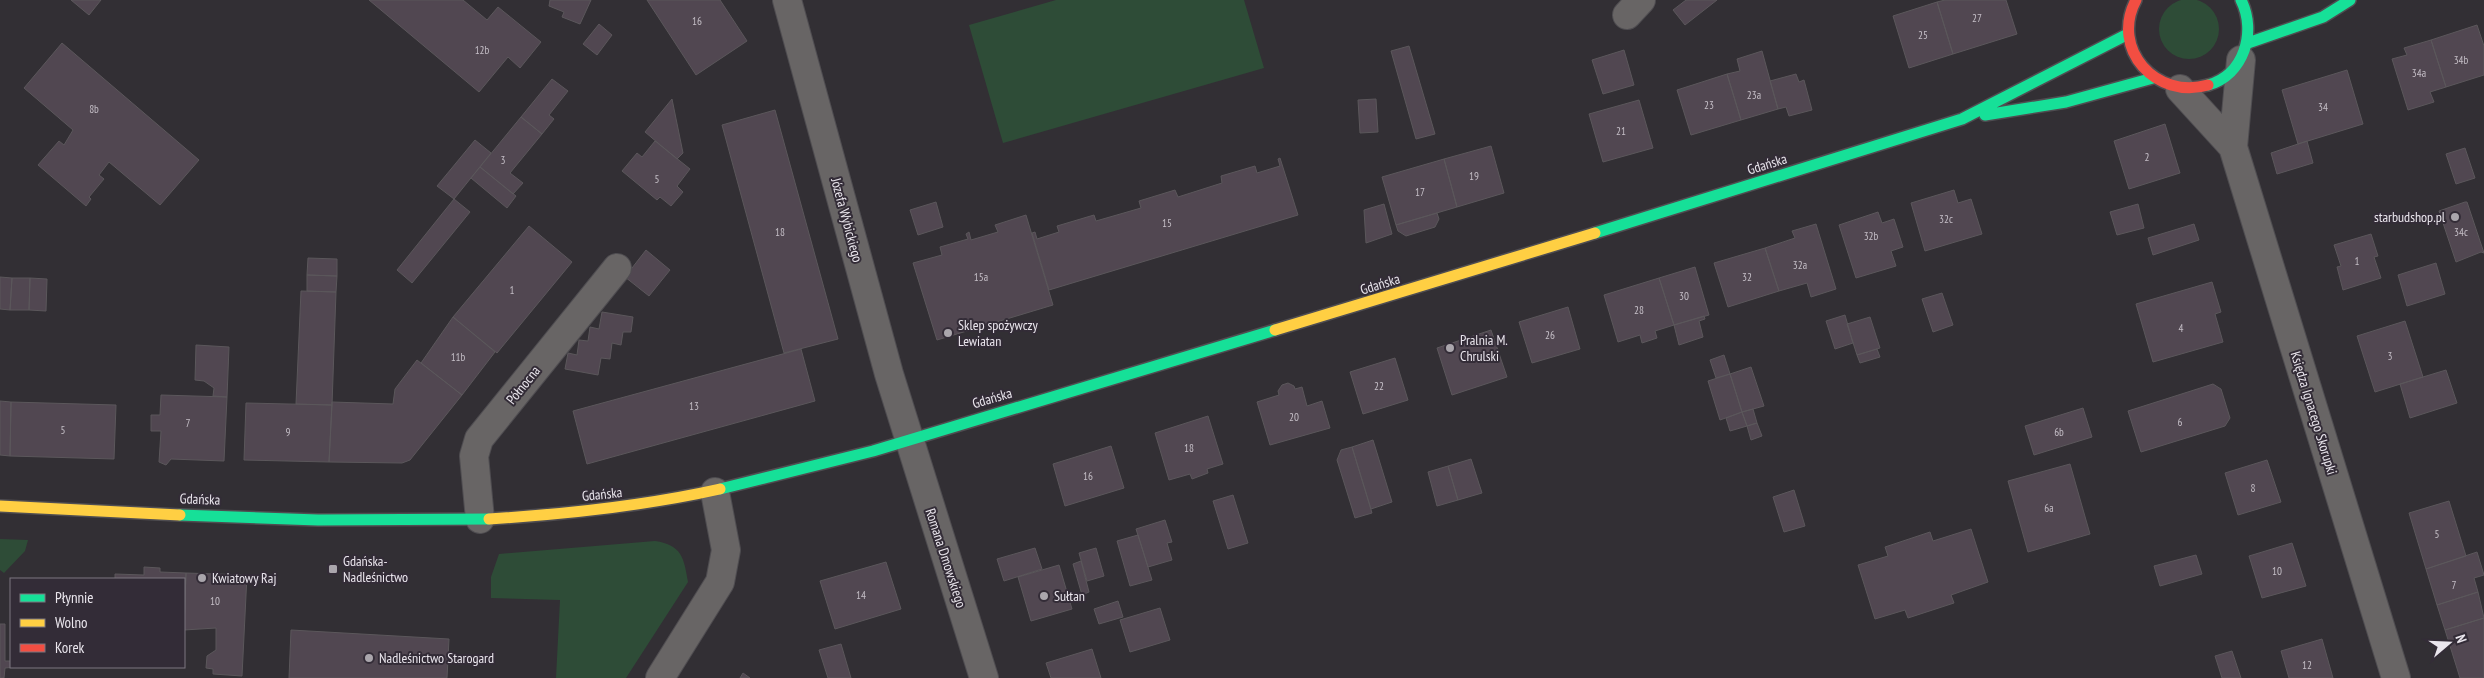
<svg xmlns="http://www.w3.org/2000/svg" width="2484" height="678" viewBox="0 0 2484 678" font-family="'PT Sans Narrow',sans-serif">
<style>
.green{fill:#2e4c37}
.building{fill:#514751;stroke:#5b575b}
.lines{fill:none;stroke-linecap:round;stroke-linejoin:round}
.street-casing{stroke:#4f4d51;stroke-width:30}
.fast-casing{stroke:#4f4d51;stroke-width:14}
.slow-casing{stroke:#4f4d51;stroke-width:14}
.jam-casing{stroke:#4f4d51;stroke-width:14}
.street{stroke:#686565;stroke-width:28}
.fast{stroke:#16e098;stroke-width:11}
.slow{stroke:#ffcf43;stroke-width:11}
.jam{stroke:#f24e42;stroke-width:11}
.poi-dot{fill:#aaa6ac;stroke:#332c37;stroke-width:2}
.labels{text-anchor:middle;stroke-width:4;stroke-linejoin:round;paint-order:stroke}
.number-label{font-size:11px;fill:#c4bec6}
.street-label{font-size:14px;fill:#eae6ed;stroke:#332c37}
.poi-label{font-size:14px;fill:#eae6ed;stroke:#332c37;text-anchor:start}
</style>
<rect width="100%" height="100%" fill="#322f34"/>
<path class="green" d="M2159 29a30 30 0 1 1 60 0a30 30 0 1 1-60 0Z
M1056,0H1244L1264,68L1003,143L969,25Z
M0,539L28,540L25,551L4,573L0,570Z
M655,541C682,545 684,558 688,582L626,678H556L560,600L491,598V577L499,554Z"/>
<path class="building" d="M71,0H101L89,15Z
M369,0H463L487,20L498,7L541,42L520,68L508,57L479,92Z
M550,0H591L580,24L562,17L564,12L549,6Z
M647,0H720L747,41L696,75Z
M1686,0H1717L1685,25L1673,10Z
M1945,0H2006L2017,34L1953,54L1937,2Z
M1937,2L1953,54L1909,68L1893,16Z
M599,24L612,35L597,55L583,44Z
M2477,25L2484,46V75L2446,87L2431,40Z
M2431,40L2446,87L2430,92L2434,102L2408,110L2392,59L2407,55L2404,48Z
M62,43L199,160L160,205L109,162L99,175L104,179L89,197L91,199L86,206L38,165L59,141L64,145L73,130L24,88Z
M1409,46L1435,134L1416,139L1391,51Z
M1624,50L1634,85L1603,94L1592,60Z
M1762,51L1778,109L1741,120L1727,74L1740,71L1737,59Z
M2347,70L2363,124L2298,144L2282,90Z
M1727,74L1741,120L1691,135L1677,90Z
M1796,74L1799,82L1804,80L1812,110L1789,116L1786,107L1778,109L1770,81Z
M552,79L568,91L549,115L554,119L542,134L521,117Z
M672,99L683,153L677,159L645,132Z
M1376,99L1378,132L1360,133L1358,100Z
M1639,100L1653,148L1603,162L1589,114Z
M775,110L838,339L784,353L722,125Z
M521,117L542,134L510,173L523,183L513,194L480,167Z
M2165,124L2180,173L2129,189L2114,141Z
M475,140L491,153L454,199L437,186Z
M655,141L690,169L677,186L683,192L671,206L660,197L657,200L622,171L637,153L642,157Z
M2307,141L2313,163L2277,174L2271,153Z
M1491,146L1504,193L1457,207L1444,159Z
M2465,148L2475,178L2456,184L2446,154Z
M1280,158L1298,215L1049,290L1032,233L1035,232L1037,239L1059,232L1057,226L1094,215L1096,221L1141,208L1139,201L1175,190L1178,197L1222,183L1221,176L1255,166L1257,173L1280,166L1278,159Z
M1444,159L1457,207L1396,225L1382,177Z
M480,167L516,196L507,208L471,178Z
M1954,190L1958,203L1971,199L1982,234L1925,251L1911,203Z
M454,199L470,212L412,283L397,270Z
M936,202L943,227L918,235L910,210Z
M2465,202H2467L2484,253L2481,252L2456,262L2439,211Z
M1384,204L1392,234L1366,243L1364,210Z
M2138,204L2144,228L2117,235L2110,212Z
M1878,212L1882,223L1894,219L1903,247L1891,251L1896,266L1856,278L1839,225Z
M1437,213L1439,219L1435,227L1406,236L1398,231L1396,225Z
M1026,215L1053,305L937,340L913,263L942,255L940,247L968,239L966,234L969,232L971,240L998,232L995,225Z
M1816,224L1836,289L1811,297L1807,283L1779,291L1765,248L1795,238L1792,231Z
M2194,224L2199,240L2153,255L2148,238Z
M529,226L572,262L497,353L453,317Z
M2371,234L2378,256L2374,257L2381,278L2343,290L2337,267L2341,266L2334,245Z
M1765,248L1779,291L1728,307L1714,263Z
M646,250L670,270L649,296L625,277Z
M308,258L337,259V276L307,275Z
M2436,263L2445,294L2407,306L2398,275Z
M1695,267L1709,315L1674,325L1659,278Z
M307,275L337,276L336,292L307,291Z
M0,277L12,278L10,310L0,309Z
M12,278H30L29,310H10Z
M30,278L47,279L46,311L29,310Z
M1659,278L1674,325L1655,331L1657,338L1642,343L1640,335L1618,342L1604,295Z
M2212,282L2221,312L2215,314L2223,342L2153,362L2136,304Z
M301,291L336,292L332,405L296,404Z
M1942,293L1953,325L1933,332L1922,299Z
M1568,307L1580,349L1532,363L1519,322Z
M602,312L633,317L631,332H623L621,345L612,343L610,359L601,358L598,375L565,369L568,353L577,355L579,340L588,341L590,327L599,329Z
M1845,315L1853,343L1835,349L1826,321Z
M1704,316L1705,319L1699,321L1703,337L1679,345L1674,325Z
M453,317L495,352L462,395L421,363Z
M1870,317L1880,348L1857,355L1847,324Z
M2405,321L2423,377L2375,392L2357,336Z
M1491,330L1507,377L1452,395L1437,348Z
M196,345L229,347L227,397L213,396L214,388L204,381L195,380Z
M801,349L815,401L587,464L573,411Z
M1877,349L1880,357L1860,363L1857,355Z
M1724,355L1730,374L1716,378L1710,360Z
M1395,358L1408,400L1363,414L1350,372Z
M417,360L462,395L410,460L402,463L329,462L332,402L393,404L395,389Z
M1751,367L1764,406L1742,412L1730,374Z
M2446,370L2457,403L2410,418L2400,384Z
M1730,374L1742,412L1720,420L1708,381Z
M1288,383L1294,386L1295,389L1302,387L1307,406L1322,401L1330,428L1270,445L1257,402L1279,395L1278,391L1282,385Z
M2213,384L2221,389L2230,418L2225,426L2141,452L2128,411Z
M161,395L227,397L224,461L171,459L166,465L159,462L161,431H151V415H160Z
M0,401L11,402L10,456L0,455Z
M11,402L116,405L114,459L10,456Z
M246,403L332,405L329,462L244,460Z
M2083,408L2092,437L2034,455L2025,426Z
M1753,409L1757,423L1747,426L1742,412Z
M1742,412L1747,426L1730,431L1726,418Z
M1208,416L1223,464L1207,469L1208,473L1192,479L1190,474L1169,480L1155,433Z
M1757,423L1762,436L1751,440L1747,426Z
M1373,440L1392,502L1371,509L1352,447Z
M1111,446L1124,488L1065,506L1053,464Z
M1352,447L1372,513L1355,518L1337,460L1341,450Z
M1471,459L1482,493L1458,500L1448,466Z
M2267,460L2281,502L2238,515L2225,473Z
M2070,464L2090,534L2028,552L2008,481Z
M1448,466L1458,500L1437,506L1428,472Z
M1794,490L1805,526L1784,532L1773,497Z
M1233,495L1248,543L1228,549L1213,501Z
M2449,501L2466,556L2426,569L2409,513Z
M1165,520L1172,542L1167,543L1172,560L1148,567L1136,529Z
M1971,529L1988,582L1951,595L1954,603L1908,618L1905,610L1875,619L1858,565L1888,556L1885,547L1930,532L1933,541Z
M1138,535L1152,580L1130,586L1117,541Z
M2292,543L2306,586L2262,598L2249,556Z
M1035,548L1042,569L1004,581L997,559Z
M1096,548L1104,576L1087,581L1079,553Z
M2477,552L2484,575L2474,578L2478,592L2437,605L2426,569Z
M2196,555L2202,574L2160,586L2154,566Z
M1081,561L1089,592L1082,595L1073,564Z
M886,562L901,609L835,629L820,581Z
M1059,565L1072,609L1031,621L1018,577Z
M144,567L160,568V572L186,573L184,630V579H115V574L144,575Z
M186,573L247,575L242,676L213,674V669L206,668L207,656L216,650V628L184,630Z
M2478,592L2484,618L2445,630L2437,605Z
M1118,601L1123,617L1099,624L1094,609Z
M1160,608L1170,640L1130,652L1120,620Z
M2484,618V678H2460L2445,630Z
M0,624H5V661H11V667H16L5,668L4,678H0Z
M291,630L449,639L447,678H289Z
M2322,639L2333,678H2289L2281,651Z
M841,644L851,678H828L819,650Z
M1092,649L1101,678H1051L1046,663Z
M2232,651L2241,678H2222L2215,656Z
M743,673L750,678H740Z"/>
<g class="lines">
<defs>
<path id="street" d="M787,0L889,374L984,678
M1627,15L1641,0
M2180,89L2233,147L2396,678
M2233,147L2241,60
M480,519L474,456L479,439L617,268
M660,678L720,582L726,550L715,492"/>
<path id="fast" d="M2248,43L2323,17L2350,0
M2208,85C2244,75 2257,32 2241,0
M1985,115L2066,102L2153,78
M1595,233L1962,119L2128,34
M720,489L873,451L1275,330
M180,515L318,520L489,519"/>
<path id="slow" d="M1275,330L1595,233
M0,506L180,515
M489,519C567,514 644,506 720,489"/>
<path id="jam" d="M2136,0C2110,49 2156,100 2208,85"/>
</defs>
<use href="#street" class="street-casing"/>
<use href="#fast" class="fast-casing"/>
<use href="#slow" class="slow-casing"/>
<use href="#jam" class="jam-casing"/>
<use href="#street" class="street"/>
<use href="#fast" class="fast"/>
<use href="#slow" class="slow"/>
<use href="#jam" class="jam"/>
</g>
<g class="poi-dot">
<circle cx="2455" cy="217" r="5"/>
<circle cx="948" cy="333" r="5"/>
<circle cx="1450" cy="348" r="5"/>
<rect x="328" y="564" width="10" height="10" rx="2.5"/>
<circle cx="202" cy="578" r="5"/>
<circle cx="1044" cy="596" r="5"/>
<circle cx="369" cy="658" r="5"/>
</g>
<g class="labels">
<g class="number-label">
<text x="1977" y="22">27</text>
<text x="697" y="25">16</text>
<text x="1923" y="39">25</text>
<text x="482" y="54">12b</text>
<text x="2461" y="64">34b</text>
<text x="2419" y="77">34a</text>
<text x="1754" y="99">23a</text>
<text x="1709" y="109">23</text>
<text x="2323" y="111">34</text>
<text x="94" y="113">8b</text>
<text x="1621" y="135">21</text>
<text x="2147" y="161">2</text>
<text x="503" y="164">3</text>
<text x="1474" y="180">19</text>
<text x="657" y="183">5</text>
<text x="1420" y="196">17</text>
<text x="1946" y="223">32c</text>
<text x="1167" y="227">15</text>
<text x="780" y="236">18</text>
<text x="2461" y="236">34c</text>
<text x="1871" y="240">32b</text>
<text x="2357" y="265">1</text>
<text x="1800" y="269">32a</text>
<text x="981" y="281">15a</text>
<text x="1747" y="281">32</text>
<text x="512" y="294">1</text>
<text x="1684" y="300">30</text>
<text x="1639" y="314">28</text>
<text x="2181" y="332">4</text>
<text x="1550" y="339">26</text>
<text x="2390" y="360">3</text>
<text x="458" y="361">11b</text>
<text x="1379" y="390">22</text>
<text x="694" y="410">13</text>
<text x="1294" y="421">20</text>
<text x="2180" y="426">6</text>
<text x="188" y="427">7</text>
<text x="63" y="434">5</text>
<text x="288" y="436">9</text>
<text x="2059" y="436">6b</text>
<text x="1189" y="452">18</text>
<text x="1088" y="480">16</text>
<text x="2253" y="492">8</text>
<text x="2049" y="512">6a</text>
<text x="2437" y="538">5</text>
<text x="2277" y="575">10</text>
<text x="2454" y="589">7</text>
<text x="861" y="599">14</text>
<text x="215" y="605">10</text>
<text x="2307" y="669">12</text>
</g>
<g class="street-label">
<text transform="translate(1767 164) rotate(-17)" y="5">Gdańska</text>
<text transform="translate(847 220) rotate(75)" y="5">Józefa Wybickiego</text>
<text transform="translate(1380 284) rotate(-17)" y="5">Gdańska</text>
<text transform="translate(523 385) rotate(-51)" y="5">Północna</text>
<text transform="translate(992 398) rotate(-16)" y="5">Gdańska</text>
<text transform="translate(2314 413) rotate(73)" y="5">Księdza Ignacego Skorupki</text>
<text transform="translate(602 494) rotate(-6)" y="5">Gdańska</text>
<text transform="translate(200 499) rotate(2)" y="5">Gdańska</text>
<text transform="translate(946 558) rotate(72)" y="5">Romana Dmowskiego</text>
</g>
<g class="poi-label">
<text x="2445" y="222" text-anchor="end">starbudshop.pl</text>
<text x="958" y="330">Sklep spożywczy<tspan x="958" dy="16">Lewiatan</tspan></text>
<text x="1460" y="345">Pralnia M.<tspan x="1460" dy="16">Chrulski</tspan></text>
<text x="343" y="566">Gdańska-<tspan x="343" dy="16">Nadleśnictwo</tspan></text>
<text x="212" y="583">Kwiatowy Raj</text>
<text x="1054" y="601">Sułtan</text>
<text x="379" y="663">Nadleśnictwo Starogard</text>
</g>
</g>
<rect x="10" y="578" width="175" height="90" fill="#332c37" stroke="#7c7680"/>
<rect x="20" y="594" width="25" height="8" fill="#16e098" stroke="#7c7680"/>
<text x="55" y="603" font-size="15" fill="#eae6ed">Płynnie</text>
<rect x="20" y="619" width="25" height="8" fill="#ffcf43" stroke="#7c7680"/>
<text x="55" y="628" font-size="15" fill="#eae6ed">Wolno</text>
<rect x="20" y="644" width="25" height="8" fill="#f24e42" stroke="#7c7680"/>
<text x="55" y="653" font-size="15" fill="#eae6ed">Korek</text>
<g transform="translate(2449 643) rotate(71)" stroke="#332c37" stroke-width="4" paint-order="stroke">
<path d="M0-4L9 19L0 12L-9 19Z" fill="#eae6ed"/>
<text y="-8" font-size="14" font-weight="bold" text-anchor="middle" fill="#eae6ed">N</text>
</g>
</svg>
